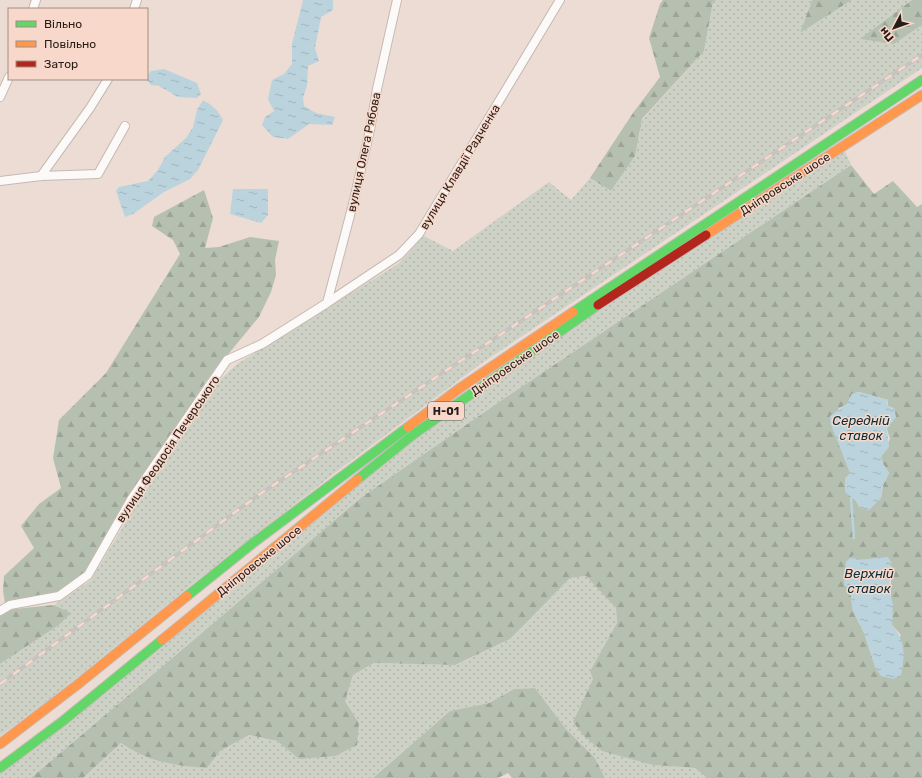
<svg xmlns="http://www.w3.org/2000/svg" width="922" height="778" viewBox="0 0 922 778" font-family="Rubik,sans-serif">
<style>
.grass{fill:url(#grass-dots)}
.forest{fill:url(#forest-firs);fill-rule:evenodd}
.water{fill:url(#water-ripples)}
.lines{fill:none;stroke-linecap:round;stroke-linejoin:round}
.stream{stroke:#bbd3dc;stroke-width:2.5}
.street-casing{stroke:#c5b9b2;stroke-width:10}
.fast-casing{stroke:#c4bcb9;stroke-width:11}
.slow-casing{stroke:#c4bcb9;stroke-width:11}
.jam-casing{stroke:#c4bcb9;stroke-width:11}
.street{stroke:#fcfaf9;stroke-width:8}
.fast{stroke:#63d668;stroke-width:9}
.slow{stroke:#ff974d;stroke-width:9}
.jam{stroke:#b3261e;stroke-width:9}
.rail-casing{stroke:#c8c3c1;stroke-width:4}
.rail{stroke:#f7d8ca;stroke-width:2.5;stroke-dasharray:8;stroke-linecap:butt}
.labels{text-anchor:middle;stroke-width:3;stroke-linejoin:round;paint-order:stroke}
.shield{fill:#f7d8ca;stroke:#65544d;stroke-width:1}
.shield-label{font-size:11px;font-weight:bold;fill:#271c17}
.street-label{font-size:12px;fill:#271c17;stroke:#f7d8ca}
.water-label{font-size:13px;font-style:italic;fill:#072e3b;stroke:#f7d8ca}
</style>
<defs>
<pattern id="grass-dots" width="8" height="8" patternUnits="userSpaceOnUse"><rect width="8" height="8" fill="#ced2c6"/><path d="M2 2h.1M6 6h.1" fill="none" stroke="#b1b4a9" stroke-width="1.8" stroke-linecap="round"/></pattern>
<pattern id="forest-firs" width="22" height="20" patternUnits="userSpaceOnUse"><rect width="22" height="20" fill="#b6c0b0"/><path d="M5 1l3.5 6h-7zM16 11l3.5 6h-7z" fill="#9ca497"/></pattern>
<pattern id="water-ripples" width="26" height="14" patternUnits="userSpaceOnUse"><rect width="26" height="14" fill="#bbd3dc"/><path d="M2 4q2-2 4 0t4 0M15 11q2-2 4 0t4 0" fill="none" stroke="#a1b5bc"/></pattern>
</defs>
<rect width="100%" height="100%" fill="#ecdcd4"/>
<path class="grass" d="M717,0H812L800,33L852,0H912L861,39L894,44L922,25V68L482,363L344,466L200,578L59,692L0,736V664L59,625L70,613L54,605L91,580L131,513L219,381L237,364L398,264L424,236L453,251L549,182L571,200L590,178L611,191L635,156L642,120L704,51L713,2Z
M843,147L851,165L502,400L362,497L31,778H0V768L414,434Z
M586,576L616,608L617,623L590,671L653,765L695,768L707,778H605L595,758L566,729L535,688L514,689L489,703L450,711L373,778H83L121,743C148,762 175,766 207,768L220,751L249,735L277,741L299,759L359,723L345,701L353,675L374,663L456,665L510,639L570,578Z"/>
<path class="forest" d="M663,0H717L713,2L704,51L642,119L635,156L611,191L590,178L633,113L660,77L649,38L660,4Z
M812,0H852L800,33Z
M912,0H922V25L894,44L860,39Z
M851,165L874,194L893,181L917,207L922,204V778H707L695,768L653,765L602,751L584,736L573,722L593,679L590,671L617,623L616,608L586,576L570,578L510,639L455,665L374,663L353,675L345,701L359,723L357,745L335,756L299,759L277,741L249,735L220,751L207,768C175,766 148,762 121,743L83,778H31L362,497L502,400ZM859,392L888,400L887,429L890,439L881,457L883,464L889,473L883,485L881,498L860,508L856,501L850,473L844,456L838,409L847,404L852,394ZM854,556L855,560L892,574C889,591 892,607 892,625L901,635L876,669L864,633L853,611L846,562Z
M204,190L213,218L205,248L219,247L250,237L279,241L275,260L276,275L271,292L259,317L206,381L86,572L58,592L5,603L3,591L4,576L34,548L21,526L39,504L61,488L53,458L59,420L106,373L180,254L173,240L152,226L154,217Z
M54,605L71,613L59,625L0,664V615L14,609Z
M535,688L566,729L595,758L605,778H512L508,773L498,778H373L450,711L489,703L514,689Z"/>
<path class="water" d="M303,0H333V10L321,17L315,48L319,61L308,66L307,86L303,98L304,106L316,113L335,117L332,125L309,124L288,139L273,137L262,125L265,117L274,111L268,99L272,80L284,74L292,64V44Z
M164,69L197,83L201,94L197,98L178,97L159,86L151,85L146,79L151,71Z
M203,100C212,105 218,110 223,120L198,170L190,179L164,192L133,214L125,217L116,191L119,187L148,181L158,170L165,157L186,138L193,127L197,110Z
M233,189H268V215L261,223L230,214Z
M859,392L888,400L887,405L894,408L896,417L887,429L889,447L881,457L883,464L889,473L883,485L881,498L869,510L860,508L856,501L845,492V478L850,473L831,425L830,416L847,404L852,394Z
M854,555L856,560L888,557L892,564L889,588L893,605L892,625C906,642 905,654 901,675L893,679L881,676L876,669L864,633L853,611L850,589L844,585L846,562Z"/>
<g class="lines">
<path class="stream" d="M851,498L854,538"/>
<defs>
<path id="street" d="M33,9L36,0
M134,9L137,0
M0,97L9,77
M41,176L90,108L108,79
M0,181L41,176L98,174L125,126
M327,303L353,204L370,130L377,89L397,0
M0,611L10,605L59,596L88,575L132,498L227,360L262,344L327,303L399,255L419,234L560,0"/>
<path id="fast" d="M573,312L922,80
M358,479L414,434L598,305
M187,596L253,543L408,427
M0,768L63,721L162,640"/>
<path id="slow" d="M706,235L922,95
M408,427L460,388L573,312
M162,640L358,479
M0,744L77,685L187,596"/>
<path id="jam" d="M598,305L706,235"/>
</defs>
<use href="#street" class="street-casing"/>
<use href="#fast" class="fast-casing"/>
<use href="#slow" class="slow-casing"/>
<use href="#jam" class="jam-casing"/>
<use href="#street" class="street"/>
<use href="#fast" class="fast"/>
<use href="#slow" class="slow"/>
<use href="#jam" class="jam"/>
<defs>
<path id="rail" d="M0,684L260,494L922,55"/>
</defs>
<use href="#rail" class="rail-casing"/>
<use href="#rail" class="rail"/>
</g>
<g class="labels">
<rect class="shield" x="428" y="402" width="36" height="18" rx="3"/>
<g class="shield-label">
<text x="446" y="415">Н-01</text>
</g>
<g class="street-label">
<text transform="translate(364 152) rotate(-78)" y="4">вулиця Олега Рябова</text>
<text transform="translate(460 167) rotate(-59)" y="4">вулиця Клавдії Радченка</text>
<text transform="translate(785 184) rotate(-33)" y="4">Дніпровське шосе</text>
<text transform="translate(515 363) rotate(-35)" y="4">Дніпровське шосе</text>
<text transform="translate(168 449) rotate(-56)" y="4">вулиця Феодосія Печерського</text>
<text transform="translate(259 561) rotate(-39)" y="4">Дніпровське шосе</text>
</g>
<g class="water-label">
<text x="861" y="425">Середній<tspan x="861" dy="15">ставок</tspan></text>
<text x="869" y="578">Верхній<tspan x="869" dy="15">ставок</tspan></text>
</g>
</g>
<rect x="8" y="8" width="140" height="72" fill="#f7d8ca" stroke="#a48d82"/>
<rect x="16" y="21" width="20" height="6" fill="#63d668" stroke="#a48d82"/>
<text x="44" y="28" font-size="12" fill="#271c17">Вільно</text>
<rect x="16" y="41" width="20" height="6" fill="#ff974d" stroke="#a48d82"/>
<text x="44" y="48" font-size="12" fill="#271c17">Повільно</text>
<rect x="16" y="61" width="20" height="6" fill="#b3261e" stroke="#a48d82"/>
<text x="44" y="68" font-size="12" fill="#271c17">Затор</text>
<g transform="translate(894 28) rotate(229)" stroke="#f7d8ca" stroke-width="3" paint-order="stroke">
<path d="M0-3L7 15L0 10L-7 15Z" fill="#271c17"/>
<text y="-6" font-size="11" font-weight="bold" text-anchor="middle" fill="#271c17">Пн</text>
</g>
</svg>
